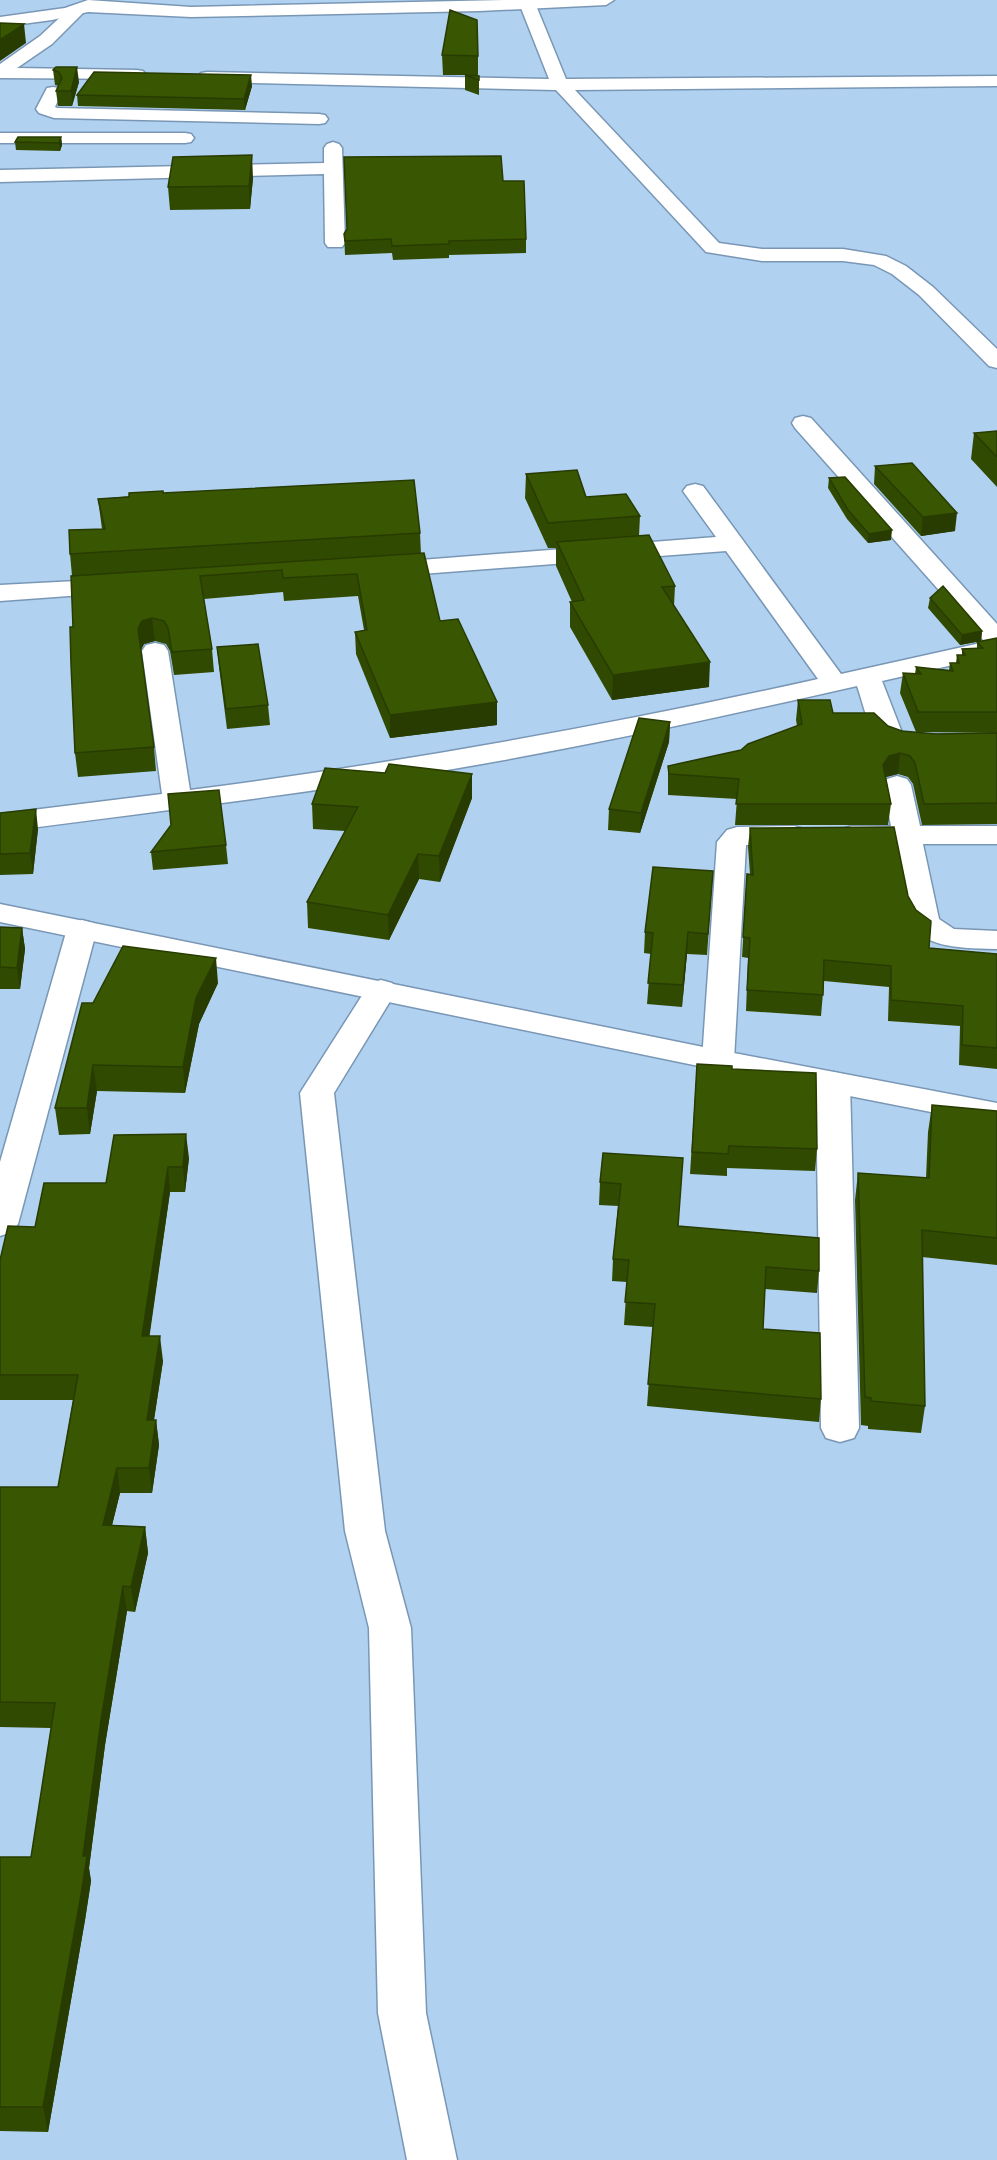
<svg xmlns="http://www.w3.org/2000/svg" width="997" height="2160" viewBox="0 0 997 2160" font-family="'Golos Text',sans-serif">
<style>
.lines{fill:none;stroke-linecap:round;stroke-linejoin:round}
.minor-casing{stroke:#7997b5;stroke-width:3}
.secondary-casing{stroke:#7997b5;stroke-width:3}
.minor{fill:#fff;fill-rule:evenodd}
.secondary{fill:#fff;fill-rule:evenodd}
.wall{fill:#314a02}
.shaded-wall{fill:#283c01}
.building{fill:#395602;stroke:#283c01;stroke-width:1.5}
</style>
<rect width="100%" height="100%" fill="#b1d1f1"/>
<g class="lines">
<defs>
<path id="minor" d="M521,0H533L535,3L566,79L997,76V86L575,90L719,243L762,249H843L886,256L906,266L933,287L997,349V368L989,366L919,295L892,274L874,265L843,261H762L706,252L556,90L207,82L201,81L198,77L201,73L207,72L549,79L519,3Z
M76,6L82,8L84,11L82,14L52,44L17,68L137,70L143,71L146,75L143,79L0,78V64L40,36L70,8Z
M53,87L59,88L62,92L55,107L57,108L319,114L325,115L328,119L325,123L319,124L54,118L39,113L36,109L47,88Z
M0,133H185L191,134L194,138L191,142L185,143H0Z
M333,142L339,144L342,148L345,243L342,247H328L325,243L324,174L0,182V170L324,163V148L327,144Z
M803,416L811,418L997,624V655L882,681L901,730L905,734L997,735V751C971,751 894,758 878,739C867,725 863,703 857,686C724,716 589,746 453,769C303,794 151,812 0,832V814L162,794L142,651L146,645L155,643L164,645L168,651L190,790C401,763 610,725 818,679L726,551L382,577L373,575L370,570L373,565L382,563L716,537L683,491L687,486L695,484L703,486L841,674L985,642L795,428L792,423L795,418Z
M115,579L124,582L128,587L124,592L0,601V585Z
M897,776L907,779L911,785L920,826H997V844H923L939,919L954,929L997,931V949C899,948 910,929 894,844H852L842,841L837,835L842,829L852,826H891L883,785L887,779Z
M794,826L804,829L809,835L804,841L794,844L746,845L734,1060L730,1067L718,1070L706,1067L702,1060L717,842L727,830L737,827Z
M82,920L93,923L97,929L18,1224L12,1232L0,1236V1162L67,929L71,923Z
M381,980L392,983L397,990L334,1093L385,1531L411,1628L426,2013L457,2160H407L378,2013L369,1628L345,1531L300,1093L370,983Z
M833,1072L845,1075L850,1082L859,1428L854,1438L840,1442L826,1438L821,1428L816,1082L821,1075Z"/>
<path id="secondary" d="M88,0L191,7L504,0H614L606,5L479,11L191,17L88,12L52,20L0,27V17L65,8Z
M0,904L718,1050L997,1103V1125L718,1070L0,922Z"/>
</defs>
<use href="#minor" class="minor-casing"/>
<use href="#secondary" class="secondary-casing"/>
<use href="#minor" class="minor"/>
<use href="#secondary" class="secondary"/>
</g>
<path class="wall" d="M442,55L478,56V75H443Z
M56,67L79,82L72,106H58L56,91L59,86L55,85L53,70Z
M465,75L479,76V95L465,90Z
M252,86L245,110L78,106L77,95Z
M61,137L62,145L60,151L16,150L15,142Z
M253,178L250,209L170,210L168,187Z
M503,181L526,239V253L449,255V258L393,260L392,253L345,255L344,234Z
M997,431V487L971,459L974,433Z
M875,466L955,531L921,536L874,484Z
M526,474L586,497L640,516L639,536L675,586L674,606L709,687L612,700L570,627V602H572L556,566V548H548L525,498Z
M829,478L891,540L868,543L847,519L828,488Z
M163,493L420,533L421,554L440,621L497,702V725L390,738L356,654L355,632L364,630L358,596L284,601L283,592L204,599L212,649L214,672L174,675L170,651L166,644L155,641L144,644L141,650L154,747L156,771L78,777L75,753L72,576L70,554L102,529L98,499Z
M930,598L982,631L981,641L960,645L928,608Z
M997,638V733L916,732L900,693L903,673L915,674L916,667L949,670L950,663H956L957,655H962V649H977V642Z
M217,647L268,705L270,725L227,729L219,667Z
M798,700L833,713L902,731L936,734L997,733V824L922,825L913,784L908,777L898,774L886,777V778L891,804L888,825H735L737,799L668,795V766L741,750L797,726L796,720Z
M670,722L669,742L640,833L608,830L609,809Z
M385,773L472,774V798L440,882L419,879L389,940L308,928L307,902L345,831L313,829L312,804Z
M0,813L38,829L33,874L0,875Z
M750,828L908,896L929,948L997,954V1069L959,1065L960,1026L888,1021L889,987L824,981L821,1016L746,1011L748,958L742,957L747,874H750L748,847Z
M226,845L228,864L153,870L151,852Z
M713,871L707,955L687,954L682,1007L647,1004L651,954L644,953L645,932Z
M0,927L22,928L25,949L20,989H0Z
M218,983L199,1024L185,1093L97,1091L90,1134L59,1135L55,1108L93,1003Z
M697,1064L732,1069L817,1149L815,1171L727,1168V1176L690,1174Z
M932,1105L997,1111V1265L922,1257L925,1406L921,1433L868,1429V1426L861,1425L855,1200L858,1173L926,1178L928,1132Z
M603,1153L678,1226L819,1271L817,1293L765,1289L763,1329L821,1399L819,1422L647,1406L653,1327L624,1325L627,1282L612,1281L613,1259L618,1206L599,1205L600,1182Z
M189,1158L185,1192H170L149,1336L163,1361L154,1420H156L159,1445L152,1493H120L112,1525L145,1527L148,1553L135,1612L127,1611L105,1745L89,1868L91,1881L85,1920L48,2132L0,2131V1857H31L51,1728L0,1727V1487H58L73,1400H0V1260L35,1227L106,1183Z"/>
<path class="shaded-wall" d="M24,24L26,43L0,61V40Z
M77,67L79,82L72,106L71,91Z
M251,75L252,86L245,110L244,99Z
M61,137L62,145L60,151L59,143Z
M252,155L253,178L250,209L249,186Z
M957,513L955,531L921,536L923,517Z
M892,530L891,540L868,543L869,534Z
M152,618L155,641L144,644L140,651L138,629L142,621Z
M982,631L981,641L960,645L962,635Z
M710,662L709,687L612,700L613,675Z
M497,702V725L390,738V715Z
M670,722L669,742L640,833L641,813Z
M900,753L898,774L886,777L881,785L883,765L889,756Z
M472,774V798L440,882L439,856Z
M36,809L38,829L33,874L30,853Z
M418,854L419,879L389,940L388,915Z
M22,928L25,949L20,989L17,968Z
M688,932L687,954L682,1007L683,985Z
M216,958L218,983L199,1024L185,1093L183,1067L196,998Z
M93,1065L97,1091L90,1134L87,1108Z
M186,1134L189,1158L185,1192L183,1167Z
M168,1167L170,1192L146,1361L142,1336Z
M160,1336L163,1361L150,1445L147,1420Z
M156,1420L159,1445L152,1493L149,1468Z
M117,1468L120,1493L106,1550L103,1525Z
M145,1527L148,1553L135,1612L131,1587Z
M123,1586L127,1611L105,1745L89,1868L91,1881L85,1920L48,2132L43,2107L101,1720Z"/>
<path class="building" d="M450,10L477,20L478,56L442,55Z
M0,23L24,24L0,40Z
M56,67H77L71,91H56L62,78L59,72L53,70Z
M94,72L251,75L244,99L77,95Z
M465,75L479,76V80Z
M18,137H61L59,143L15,142Z
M252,155L249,186L168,187L173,157Z
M501,156L503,181H524L526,239L449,241V244L392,246L391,239L345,241L344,234L347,229L344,157Z
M997,431V457L974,433Z
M912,463L957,513L923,517L875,466Z
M577,470L586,497L626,494L640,516L548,523L526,474Z
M845,477L892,530L869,534L848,510L829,478Z
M414,480L420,533L70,554L69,530L105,529L98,499L129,497V493L163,491V493Z
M649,535L675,586L662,587L710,662L613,675L570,602L584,600L557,542Z
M424,553L440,621L458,619L497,702L390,715L355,632L367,630L357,574L283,578L282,570L200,576L212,649L172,652L168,628L164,621L152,618L142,621L138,629L154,747L75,753L71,665L70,627H73L71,576Z
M943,586L982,631L962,635L930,598Z
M997,638V712H918L903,673L921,674L916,667L953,671L950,663H959L957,655H965L962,649L983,648L977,642Z
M258,644L268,705L226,709L217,647Z
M798,700H830L833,713H874L888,726L902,731L936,734L997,733V803L924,804L915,763L910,756L900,753L889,756L883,765L891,804H736L739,779L669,774L668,766L741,750L748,744L802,724Z
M639,718L670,722L641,813L609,809Z
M389,764L472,774L439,856L418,854L388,915L307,902L358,807L312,804L325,768L385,773Z
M219,790L226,845L151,852L171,825L168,794Z
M36,809L30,853L0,854V813Z
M894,827L908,896L916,910L931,921L929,948L997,954V1048L962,1045L963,1006L891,1000V966L824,960L823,995L747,990L750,938L743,937L747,874L753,875L750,828Z
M653,867L713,871L708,934L688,932L683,985L648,983L653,933L645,932Z
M0,927L22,928L17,968L0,967Z
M123,946L216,958L196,998L183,1067L93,1065L87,1108H55L82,1003H93Z
M697,1064L732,1066V1069L816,1073L817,1149L729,1146L728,1154L692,1152Z
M932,1105L997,1111V1238L922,1230L925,1406L871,1401V1398L865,1397L858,1173L929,1178Z
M186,1134L183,1167H168L142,1336H160L147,1420H156L149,1468H117L103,1525L145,1527L131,1587L123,1586L101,1720L83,1856H87L81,1895L43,2107H0V1857H31L55,1703L0,1702V1487H58L78,1375H0V1260L8,1226L35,1227L44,1183H106L114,1135Z
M603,1153L683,1158L678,1226L819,1238V1271L766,1267L763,1329L820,1333L821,1399L648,1384L655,1304L625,1302L629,1260L613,1259L621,1184L600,1182Z"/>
</svg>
